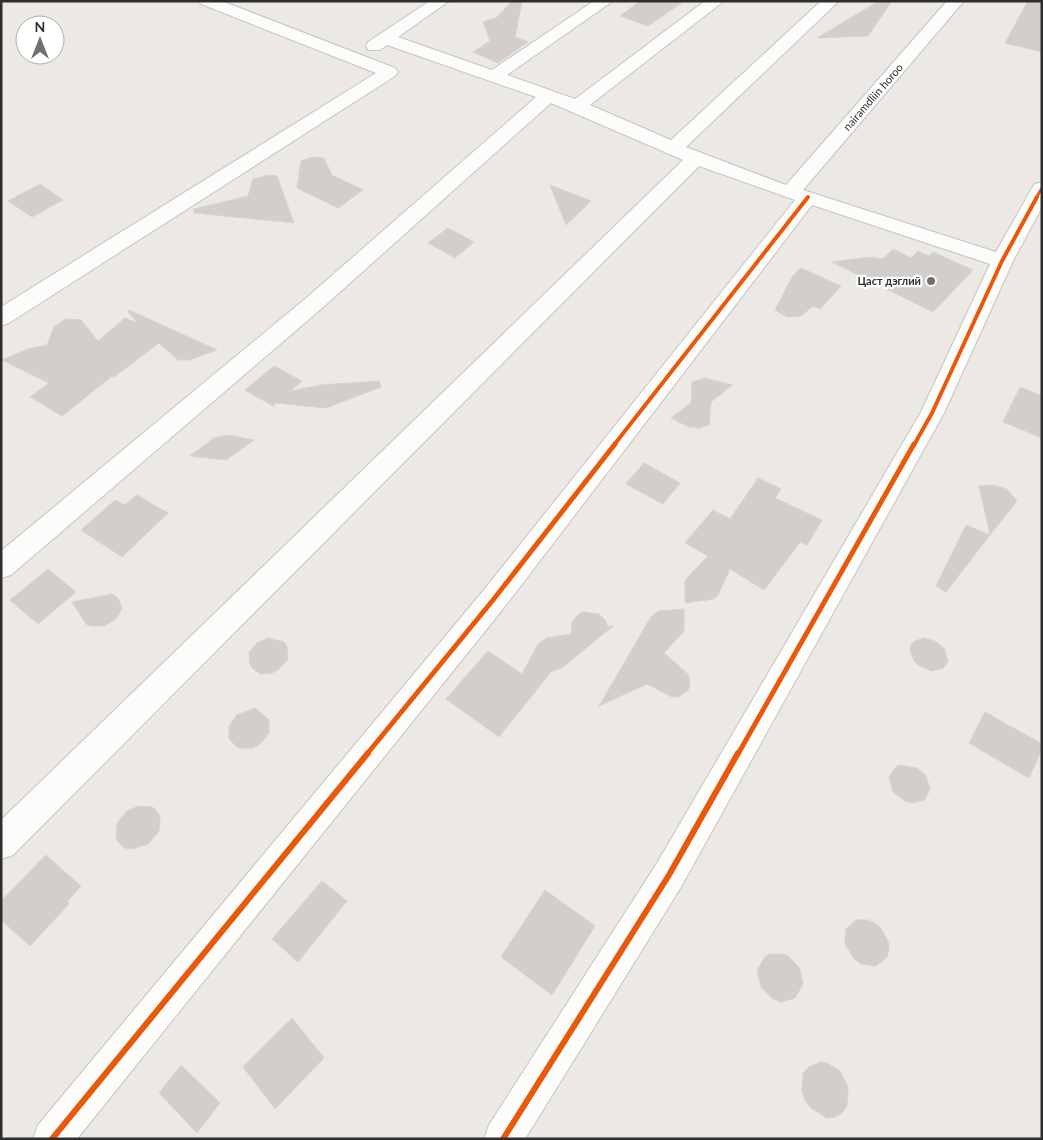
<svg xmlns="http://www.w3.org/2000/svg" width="1043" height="1140" viewBox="0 0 1043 1140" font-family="Lato,sans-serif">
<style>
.building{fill:#d1cecb;stroke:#d7d4d0}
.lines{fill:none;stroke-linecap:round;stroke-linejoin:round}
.street-casing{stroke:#c5c4c5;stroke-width:2}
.street{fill:#fcfcfb;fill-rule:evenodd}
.cycleway-far3-casing{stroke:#fff;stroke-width:5}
.cycleway-far2-casing{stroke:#fff;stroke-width:6}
.cycleway-far1-casing{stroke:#fff;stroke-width:8}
.cycleway-casing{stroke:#fff;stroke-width:9}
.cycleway-far3{stroke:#e8590c;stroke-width:3}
.cycleway-far2{stroke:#e8590c;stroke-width:4}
.cycleway-far1{stroke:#e8590c;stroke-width:5}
.cycleway{stroke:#e8590c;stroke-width:6}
.poi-dot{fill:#706f6e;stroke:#fff;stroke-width:2}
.labels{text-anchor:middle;stroke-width:4.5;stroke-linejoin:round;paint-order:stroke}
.far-street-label{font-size:11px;fill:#2e2e2e;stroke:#fff}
.far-poi-label{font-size:11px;font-weight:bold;fill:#2e2e2e;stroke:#fff;text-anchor:end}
</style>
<rect width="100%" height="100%" fill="#ece8e4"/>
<path class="building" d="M512,1H522L515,37L528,42L498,63L473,52L490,41L483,22L496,18Z
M640,1H684L648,26L620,16Z
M879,1H892L868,36L817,38Z
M1028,1H1042V52L1005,43Z
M313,157L324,158L332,175L363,190L338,208L297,188L301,161Z
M268,175L277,176L294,223L194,213V209L248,196L253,179Z
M40,184L63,200L32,217L8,201Z
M550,185L591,201L566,225Z
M448,228L474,242L455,258L428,243Z
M893,249L911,258L918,251L929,256L933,252L973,270L933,312L832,262L870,257L883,259Z
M801,268L841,286L820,309L813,306L801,316L787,317L775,310L792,277Z
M129,310L217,350L189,360H178L159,343L114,377L112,376L62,416L30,397L49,383L2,360L28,349L47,345L54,327L65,319L81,320L98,341L125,318L135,322L136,321L128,312Z
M274,366L302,381L290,391L321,385L379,381L381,387L326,408L276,403L273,406L245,390Z
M705,378L732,385L711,402L709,425L700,428L689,427L671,418L691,403L692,382Z
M1020,387L1042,396V438L1003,422Z
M228,435L254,440L226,460L190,456L214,438Z
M644,463L680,483L663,504L626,484Z
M758,478L781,489L775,498L822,520L807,545L800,542L764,590L730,569L718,595L714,599L685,603V582L687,578L708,556L685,543L713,510L730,519Z
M993,485L1007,489L1017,501L990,535L979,486Z
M137,495L168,513L122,557L81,530L115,500L125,505Z
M966,525L990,535L946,592L936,586Z
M48,569L76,592L38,624L10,600Z
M112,594L118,598L122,608L116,619L104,626H91L86,624L72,602Z
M684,609V631L664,653L688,674L690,685L688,690L678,697H672L647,684L599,706L651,617L659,611Z
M583,612L599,614L606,621L608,627L613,626L563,667L551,672L499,737L446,699L488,651L522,674L538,644L547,638L571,634L572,622L579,614Z
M268,638L284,642L287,647L288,659L279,669L272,673L261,674L253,669L250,664L249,652L257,643Z
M924,638L935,641L944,648L948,662L943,668L931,671L918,665L914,661L910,650L911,644L915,641Z
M255,708L269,720V733L260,744L253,748H238L229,739V726L237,715Z
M985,712L1042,744V749L1029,778L969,743Z
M899,765L917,768L926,776L930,789L925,800L912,803L905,801L893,792L889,778L895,768Z
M139,806L152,807L156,810L160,816L159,831L148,844L133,849L125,848L120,844L116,838L117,823L127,811Z
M46,855L81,886L67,902L69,904L30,946L1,920V901Z
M322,881L347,901L298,962L272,939Z
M545,890L595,926L552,995L501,957Z
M856,920H868L875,923L880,927L888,941L889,949L887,957L876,966L861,964L854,959L845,944L846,929Z
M770,954H783L789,957L799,967L803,984L795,998L781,1002L773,999L761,987L757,970L765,957Z
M292,1018L324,1058L275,1109L243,1067Z
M821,1062L827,1063L840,1071L848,1087L847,1106L842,1113L835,1117L827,1118L811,1108L805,1100L802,1091L803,1073L809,1067Z
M181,1065L220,1103L197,1133L159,1093Z"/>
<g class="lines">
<defs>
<path id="street" d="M199,1H222L395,68L398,72L395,76L9,323L1,326V307L376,73L201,4Z
M430,1H449L398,37L492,70L594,1H613L507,75L575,99L705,1H724L590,105L671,140L821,1H839L686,147L786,185L947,1H964L803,190L996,252L1032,188L1035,184L1042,182V207L1013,261L944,413L681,887L525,1139H484L489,1125L657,863L921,412L990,264L812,205L503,609L77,1139H33L38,1125L483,591L795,200L699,166L13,855L1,859V820L683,160L551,103L321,309L11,575L1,578V551L305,299L536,97L387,45L380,50H368L366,46L368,42Z"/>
</defs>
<use href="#street" class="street-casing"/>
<use href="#street" class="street"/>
<defs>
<path id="cycleway-far3" d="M1036,198L1042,188"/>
<path id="cycleway-far2" d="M614,445L808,197
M914,445L932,413L1002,261L1037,197"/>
<path id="cycleway-far1" d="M367,754L493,600L615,444
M738,754L914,444"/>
<path id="cycleway" d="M52,1139L368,753
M503,1139L669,875L738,753"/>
</defs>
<use href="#cycleway-far3" class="cycleway-far3-casing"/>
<use href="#cycleway-far2" class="cycleway-far2-casing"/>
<use href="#cycleway-far1" class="cycleway-far1-casing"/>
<use href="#cycleway" class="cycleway-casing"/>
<use href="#cycleway-far3" class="cycleway-far3"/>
<use href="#cycleway-far2" class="cycleway-far2"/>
<use href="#cycleway-far1" class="cycleway-far1"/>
<use href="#cycleway" class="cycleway"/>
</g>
<circle class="poi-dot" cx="931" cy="281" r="5"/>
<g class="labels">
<g class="far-street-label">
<text transform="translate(873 97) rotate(-49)" y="4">nairamdliin horoo</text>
</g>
<g class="far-poi-label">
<text x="921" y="285">Цаст дэглий</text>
</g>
</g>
<rect width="1043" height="1140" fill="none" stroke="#2e2e2e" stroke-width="5"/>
<g transform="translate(40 40)"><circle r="24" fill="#ffffff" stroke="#ababab"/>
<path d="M0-4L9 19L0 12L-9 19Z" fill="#706f6e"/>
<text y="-8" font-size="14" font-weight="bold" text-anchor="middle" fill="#2e2e2e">N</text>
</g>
</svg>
